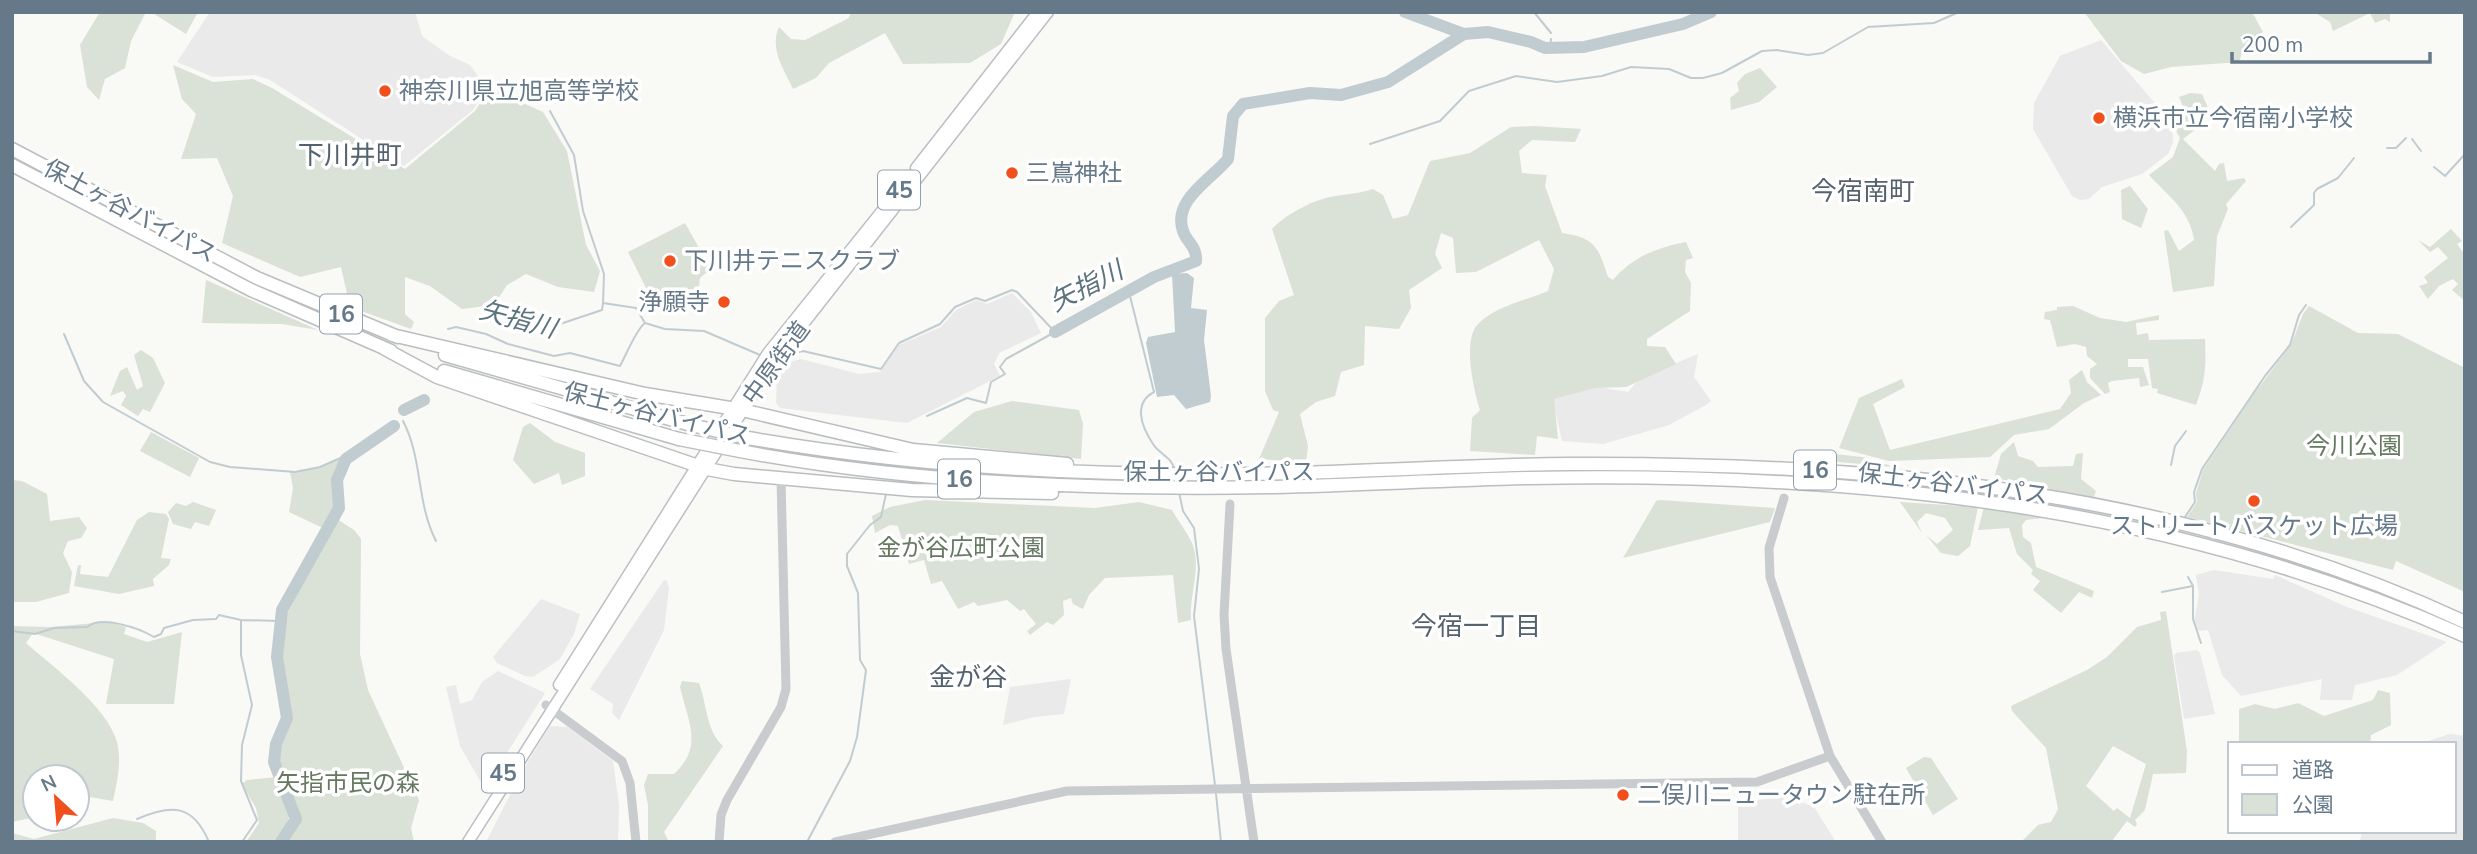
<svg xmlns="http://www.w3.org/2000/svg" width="2477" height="854" viewBox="0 0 2477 854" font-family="'Nunito Sans','Noto Sans JP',sans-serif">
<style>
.built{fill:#e9eae9}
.green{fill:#dae1d6;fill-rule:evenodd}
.water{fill:#c1ccd1}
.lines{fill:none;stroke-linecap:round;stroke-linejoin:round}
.stream{stroke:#c1ccd1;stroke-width:2}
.river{stroke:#c1ccd1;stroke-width:12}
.major-casing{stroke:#bbbfc3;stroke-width:13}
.highway-casing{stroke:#babec1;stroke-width:15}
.minor{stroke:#c8cccf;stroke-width:9}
.major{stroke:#fff;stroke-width:10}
.highway{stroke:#fff;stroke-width:12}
.highway-bridge-casing{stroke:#babec1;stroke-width:15;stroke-linecap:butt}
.highway-bridge{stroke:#fff;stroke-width:12}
.poi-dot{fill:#f1501d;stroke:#fff;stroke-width:2.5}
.labels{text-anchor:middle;stroke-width:7;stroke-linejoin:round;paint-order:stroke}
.shield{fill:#fff;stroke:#93a1ac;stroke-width:2}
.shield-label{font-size:23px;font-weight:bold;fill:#657989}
.poi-label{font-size:24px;fill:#657989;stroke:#fff;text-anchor:start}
.street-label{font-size:24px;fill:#657989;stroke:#fff}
.park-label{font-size:24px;fill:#667a61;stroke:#fff}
.neighbourhood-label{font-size:26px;fill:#54626e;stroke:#fff}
.water-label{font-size:26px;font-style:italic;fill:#5c747d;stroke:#fff}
</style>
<rect width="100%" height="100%" fill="#f9f9f6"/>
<path class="built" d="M210,12H415L422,36L450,56L470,65L487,88L473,110L404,166L270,80L255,75L213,77L177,62Z
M2101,40L2158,107L2173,135V142L2168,154L2142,174L2102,187L2089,199L2080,200L2072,196L2033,129L2034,103L2060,56Z
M1012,293L1031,312L1041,333L999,353L994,364L1000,376L907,423L780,408L776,403L777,379L774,377L782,364L801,359L859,374L880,372L899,345L941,327L956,310L976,300L987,304Z
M1698,354L1694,377L1711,401L1706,405L1669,425L1603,444L1562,441L1552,397L1593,386L1628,392L1640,378Z
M2214,570L2273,579L2275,575L2347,607L2447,642L2397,675L2355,685L2352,700H2320L2322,679L2241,696L2222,675L2208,630L2198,631L2194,621L2199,595L2196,575Z
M664,580L667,581L669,588L664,630L619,720L612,713L613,704L590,689Z
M541,599L580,614L574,634L560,659L533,677L525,676L497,663L493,657Z
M2197,650L2200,653L2215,714L2184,719L2174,656L2176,653Z
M498,671L545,693L489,781L482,784L460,746L446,687L456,685L460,704L472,700L482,682Z
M1071,679L1064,714L1034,717L1003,725L1010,687Z
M550,726L568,727L613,761L619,805L618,842H486L521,773Z
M2450,734L2465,736V842H2360L2362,831H2454V744H2419Z
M1791,794L1801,802L1814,807L1836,842H1738V804Z"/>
<path class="green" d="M100,12H146L131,41L125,68L105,79L99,100L87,87L80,45Z
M151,12H198L186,34Z
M851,12H1015L1001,44L970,63L903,64L885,33L829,63L816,78L793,89C784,69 769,49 779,27L791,39L805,40L849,18Z
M2084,12H2252L2263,32L2246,42L2239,62L2171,67L2144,74L2121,61Z
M2314,12H2390V22L2385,19L2375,23L2370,13L2333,31L2330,22Z
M173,65L213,82L253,79L272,88L405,169L475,111L490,88L543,112L567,151L586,245L600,271L594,292L558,287L526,274L507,285L494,305L462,309L430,286L405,277V314L414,322L411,329L350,307L341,267L300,277L222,243L233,196L217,158L181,159L196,114L182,99Z
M1760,68L1777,87L1759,102L1731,110L1730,98L1739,91L1737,83L1745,74Z
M2190,93L2202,94L2208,108L2203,114L2194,112L2191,120L2196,129L2183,139L2215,171L2219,164L2224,163L2227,181L2244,178L2246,181L2226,204L2228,209L2217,236L2214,286L2173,292L2164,231L2168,230L2179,251L2194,240C2190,210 2167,195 2149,175L2173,157L2180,138L2167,115L2183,106L2179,97Z
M1534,126L1581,129L1575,142L1532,140L1519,151L1522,173L1547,175L1545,186L1562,233C1595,238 1598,246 1608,277L1613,280C1634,256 1656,248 1686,242L1693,258L1686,260L1685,272L1691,283L1690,311L1647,339V346L1665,347L1676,364L1626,387L1595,388L1554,399L1558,439L1537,436L1535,455L1470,451L1472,418L1480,410C1474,391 1462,340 1478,324C1494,307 1527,300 1548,291L1554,269L1539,240L1476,272L1456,273L1453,238L1441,233L1435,254L1442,268L1409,290L1411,308L1399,329L1365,326L1364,365L1341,372L1335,396L1316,402L1300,414L1308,446L1306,462L1259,459L1279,412L1273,410L1265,391V318L1279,301L1294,295L1272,229C1285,215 1311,201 1330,197C1345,194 1358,194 1373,189L1383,195L1393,219L1408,215L1430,161L1470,153L1511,127Z
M2130,186L2148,209L2141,228L2122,219L2121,190Z
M685,223L711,269L700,278L698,293L704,298L703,305L687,307L681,293L672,291L659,295L646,288L628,252Z
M2451,229L2462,241L2457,244L2465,255V301L2452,290L2458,284L2453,279L2439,286L2428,299L2419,286L2428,283L2424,277L2448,258L2438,247L2430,252L2418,240L2430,247Z
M206,280L318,330L282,324L202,323Z
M2073,306L2100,318L2126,322L2159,315V320L2136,323L2137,335L2148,333L2149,340L2205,339C2206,364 2206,379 2196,405L2157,393L2158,389L2152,388L2148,359H2128V367H2143L2149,385L2140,387L2139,378L2112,381L2108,383L2110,392L2105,394L2090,378V369L2097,364L2087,356L2086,347L2075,344L2057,347L2050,320L2044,319L2045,312L2057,310V307Z
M2309,306L2358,333L2398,334L2465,368V592L2396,561L2393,570L2187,517L2197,502L2196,493L2203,470L2253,395L2291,345L2303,314Z
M141,350L153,358L165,383L150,412L143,409L138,416L121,405L126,396L123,391L110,396L120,371L127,367L137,390L143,386L134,355Z
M2082,370L2087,382L2101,395L2084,403L2049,429L2014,435L1990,457L1889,461L1839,448L1859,398L1902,379L1905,387L1873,404L1890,450L2060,409L2071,393L2069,380Z
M1012,401L1079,410L1083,424L1081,459L937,443L974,412Z
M530,423L555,442L585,453V476L562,485L559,473L534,484L513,460L523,427Z
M151,432L199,458L190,477L140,451Z
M2014,442L2018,456L2033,461L2038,467L2073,466L2076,454L2083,453L2081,479L2096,491L2094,497L1994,478L2001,454Z
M1808,451L1862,457L1895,467L1804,459Z
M354,452L346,459L337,480L339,508L328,528L337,519L354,530L361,539L360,654L368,690L419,800L411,828L414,842H286L300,822L287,782L274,762L291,722L281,652L284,620L303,583L313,545L327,530L289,512L293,488L290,472L320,467Z
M12,480L22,481L47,494L50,521L79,517L87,528L81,538L68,541L63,553L72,572L69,593L36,602H12Z
M925,500L1095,508L1139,502L1172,510C1178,521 1187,532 1192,543C1202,566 1189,596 1191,620L1178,623L1173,575L1105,578L1089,595L1083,609L1073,604L1071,598L1063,601L1064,615L1053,625L1047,622L1030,635L1027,631L1036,624L1024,609L1020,611L1007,600L978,606L974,602L958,609L942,581L931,584L924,560L909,564L898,526L890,525L875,533L872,516L890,507Z
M1660,500L1775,508L1770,522L1623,558L1656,501Z
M193,502L216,510L209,526L195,522L191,529L173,524L168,512L176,503L186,506Z
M1900,502L1978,507L1970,546L1958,556L1941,553L1926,535L1937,544L1953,530L1945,518L1926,513L1917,522L1922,533Z
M1984,507L2043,518L2026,520L2022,525L2023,537L2031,543L2036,567L2094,591L2092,598L2079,592L2061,613L2033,590L2040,581L2031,574L2033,570L2017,554L2009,528L1978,530Z
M149,512L166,514L169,519L161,558L171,559L169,565L153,579L154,586L119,594L74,586L78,565H81L80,574L108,577L137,520Z
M2166,611L2187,751L2186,773L2153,774L2145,810L2135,820L2137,824L2135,827L2127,821L2111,842H2021L2038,825L2051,822L2058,809L2046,748L2012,711L2011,706L2087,670L2107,657L2137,627L2161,620L2160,612ZM2113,746L2146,764L2130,818L2117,808L2114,811L2086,786Z
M107,622L126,627L124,634L147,642L182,632L174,704H106L114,659L33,633L26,643C53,667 107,706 117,742C122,762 117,782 113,801L90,797L77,802V777H35V817L12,822V626L50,627Z
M682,681L699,683C707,704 706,731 723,746L664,832L669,842H648V805L644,785L648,774H674C704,746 688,722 680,687Z
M2378,690L2390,693L2391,725L2371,735L2370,744H2239V709L2255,704L2275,709L2298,703L2324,716L2373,700Z
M1924,757L1931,758L1958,799L1933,815L1906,768Z
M277,777C294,807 293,812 279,842H246L259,823L256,808L242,784L247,780Z
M113,818L143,823L156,831V842H12V833L34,839Z"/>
<path class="water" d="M1187,273L1194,278L1191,308L1207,310L1204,340L1211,396L1210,402L1186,409L1174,395L1157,397L1146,343L1148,337L1175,332L1172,274Z"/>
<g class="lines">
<path class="stream" d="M1534,12L1551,33
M1550,48L1551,39
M550,111L574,155L583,211L604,274L603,303
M2412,139L2421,151
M1370,144L1440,121L1469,91L1516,76L1557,82L1602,76L1631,67L1669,69L1691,78H1703L1722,73L1762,51L1777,50L1808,55L1823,53L1868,27L1934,23L1959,12
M2387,148H2396L2406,138
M2434,167L2445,176L2465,154
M2291,227L2314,205V193L2317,189L2338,178L2354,158
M1129,292L1154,392C1133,403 1141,426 1153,444C1159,454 1172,457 1174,469
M554,326L602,310L603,303L636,308L645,323
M448,329L456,327L486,334L508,344L554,356L570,353L620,366C626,355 637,328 645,323L665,329L704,331L760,355
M64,334L84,381L103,402L210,462L230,467L295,472L320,467L354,452
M787,355L803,351L881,369L899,343L940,324L955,307L976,298L985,301L1012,290L1017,292L1055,332L1006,359L1000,367L1005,374L991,382L986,403L967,398L927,416
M403,421C423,459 416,502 436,541
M2171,465L2175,446L2186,431
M1179,492L1183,511L1194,528L1199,569L1194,616L1215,785
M2185,517L2195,502L2194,492L2202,469L2265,376L2290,345L2299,315L2306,305
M2193,586V619L2201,643
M2162,592L2193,586L2188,577
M241,621V655L252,705L242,745L241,781L257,820L242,842
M12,631L35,634L54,628L87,627C101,615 139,628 154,637L161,634L164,628L193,620L216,619L219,615L241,620L280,621
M1216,794L1221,842
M137,819C172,804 193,804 209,842
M807,842L850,761L857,737L866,670L860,660L858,593L847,566V554L870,525L881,517L886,494"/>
<path class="river" d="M1405,12L1464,34
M1055,332L1154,277L1196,261C1197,246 1187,243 1183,231C1172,200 1212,179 1228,159L1233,116L1243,104L1310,93L1341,95L1388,82L1464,34L1488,32L1531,42L1545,48L1584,47L1683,24L1711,12
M404,410L424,400
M281,842L296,819L274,762L276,744L287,718L277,657L282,610L339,508L337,480L346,459L394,426"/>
<defs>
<path id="major" d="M916,168L1038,12
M559,685L768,353L902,186
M468,842L775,360L1048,12"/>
<path id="highway" d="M12,149L257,278L398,337
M12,165L251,290L391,351
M392,335L645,394L742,410L913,450L1067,464
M385,349L437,377L707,469L734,474L912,490L1052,493
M445,355L691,425
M444,371L679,439
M748,438C913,467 1078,476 1245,474C1353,473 1460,465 1568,464C1877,462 2181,490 2465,622
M740,451C916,484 1096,490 1274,487C1359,485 1444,480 1529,478C1851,472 2168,503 2465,636"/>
</defs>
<use href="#major" class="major-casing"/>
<use href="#highway" class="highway-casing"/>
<path class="minor" d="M1784,498L1769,548L1770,577L1830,756L1882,842
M1230,504L1224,615L1226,649L1254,842
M546,705L622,761L630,783L636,842
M719,842L721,815L727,800L781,707L786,689L781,479
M835,842L1067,791L1757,782L1830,756"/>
<use href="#major" class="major"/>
<use href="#highway" class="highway"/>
<defs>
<path id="highway-bridge" d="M691,425L748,438
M679,439L740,451"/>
</defs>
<use href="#highway-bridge" class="highway-bridge-casing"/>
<use href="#highway-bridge" class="highway-bridge"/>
</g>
<g class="poi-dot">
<circle cx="385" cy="91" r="7"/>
<circle cx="2099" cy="118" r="7"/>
<circle cx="1012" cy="173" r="7"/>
<circle cx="670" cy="261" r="7"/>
<circle cx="724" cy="302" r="7"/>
<circle cx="2254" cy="501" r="7"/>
<circle cx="1623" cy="795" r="7"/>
</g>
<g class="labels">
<g class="shield">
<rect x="878" y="170.5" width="42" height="39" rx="5"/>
<rect x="320" y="294.5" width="42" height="39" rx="5"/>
<rect x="1794" y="450.5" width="42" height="39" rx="5"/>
<rect x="938" y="459.5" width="42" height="39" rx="5"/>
<rect x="482" y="753.5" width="42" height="39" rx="5"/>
</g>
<g class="shield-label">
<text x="899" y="198">45</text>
<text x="341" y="322">16</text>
<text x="1815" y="478">16</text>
<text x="959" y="487">16</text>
<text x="503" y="781">45</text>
</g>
<g class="poi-label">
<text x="399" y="99">神奈川県立旭高等学校</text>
<text x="2113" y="126">横浜市立今宿南小学校</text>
<text x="1026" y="181">三嶌神社</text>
<text x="684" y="269">下川井テニスクラブ</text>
<text x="710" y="310" text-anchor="end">浄願寺</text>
<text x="2254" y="534" text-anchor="middle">ストリートバスケット広場</text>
<text x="1637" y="803">二俣川ニュータウン駐在所</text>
</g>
<g class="street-label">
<text transform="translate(130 211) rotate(28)" y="8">保土ヶ谷バイパス</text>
<text transform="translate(776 363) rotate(-54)" y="8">中原街道</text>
<text transform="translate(657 414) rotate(14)" y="8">保土ヶ谷バイパス</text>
<text x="1219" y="480">保土ヶ谷バイパス</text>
<text transform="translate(1953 484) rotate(7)" y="8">保土ヶ谷バイパス</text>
</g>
<g class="park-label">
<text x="2354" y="454">今川公園</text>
<text x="961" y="556">金が谷広町公園</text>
<text x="348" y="791">矢指市民の森</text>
</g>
<g class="neighbourhood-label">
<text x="350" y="164">下川井町</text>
<text x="1863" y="200">今宿南町</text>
<text x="1476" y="635">今宿一丁目</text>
<text x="968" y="686">金が谷</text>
</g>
<g class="water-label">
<text transform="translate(1086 286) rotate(-27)" y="9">矢指川</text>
<text transform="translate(518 319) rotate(15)" y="9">矢指川</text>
</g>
</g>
<rect width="2477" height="854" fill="none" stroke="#657989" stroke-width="28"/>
<rect x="2228" y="742" width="228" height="91" fill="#ffffff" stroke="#c1c9d0" stroke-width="2"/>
<rect x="2242" y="765" width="35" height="10" fill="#ffffff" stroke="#c1c9d0" stroke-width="2"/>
<text x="2292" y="777" font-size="21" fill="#657989">道路</text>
<rect x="2242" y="794" width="35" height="21" fill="#dae1d6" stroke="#c1c9d0" stroke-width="2"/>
<text x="2292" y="812" font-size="21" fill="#657989">公園</text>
<g transform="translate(56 798) rotate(334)"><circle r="33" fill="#ffffff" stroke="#c1c9d0" stroke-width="2"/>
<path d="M0-5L12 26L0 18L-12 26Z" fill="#f1501d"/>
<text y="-10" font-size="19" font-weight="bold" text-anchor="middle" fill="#657989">N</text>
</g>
<path d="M2232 52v10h198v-10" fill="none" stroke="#657989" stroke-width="3.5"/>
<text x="2242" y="52" font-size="21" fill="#657989" stroke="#ffffff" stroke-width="5" paint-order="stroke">200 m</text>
</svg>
